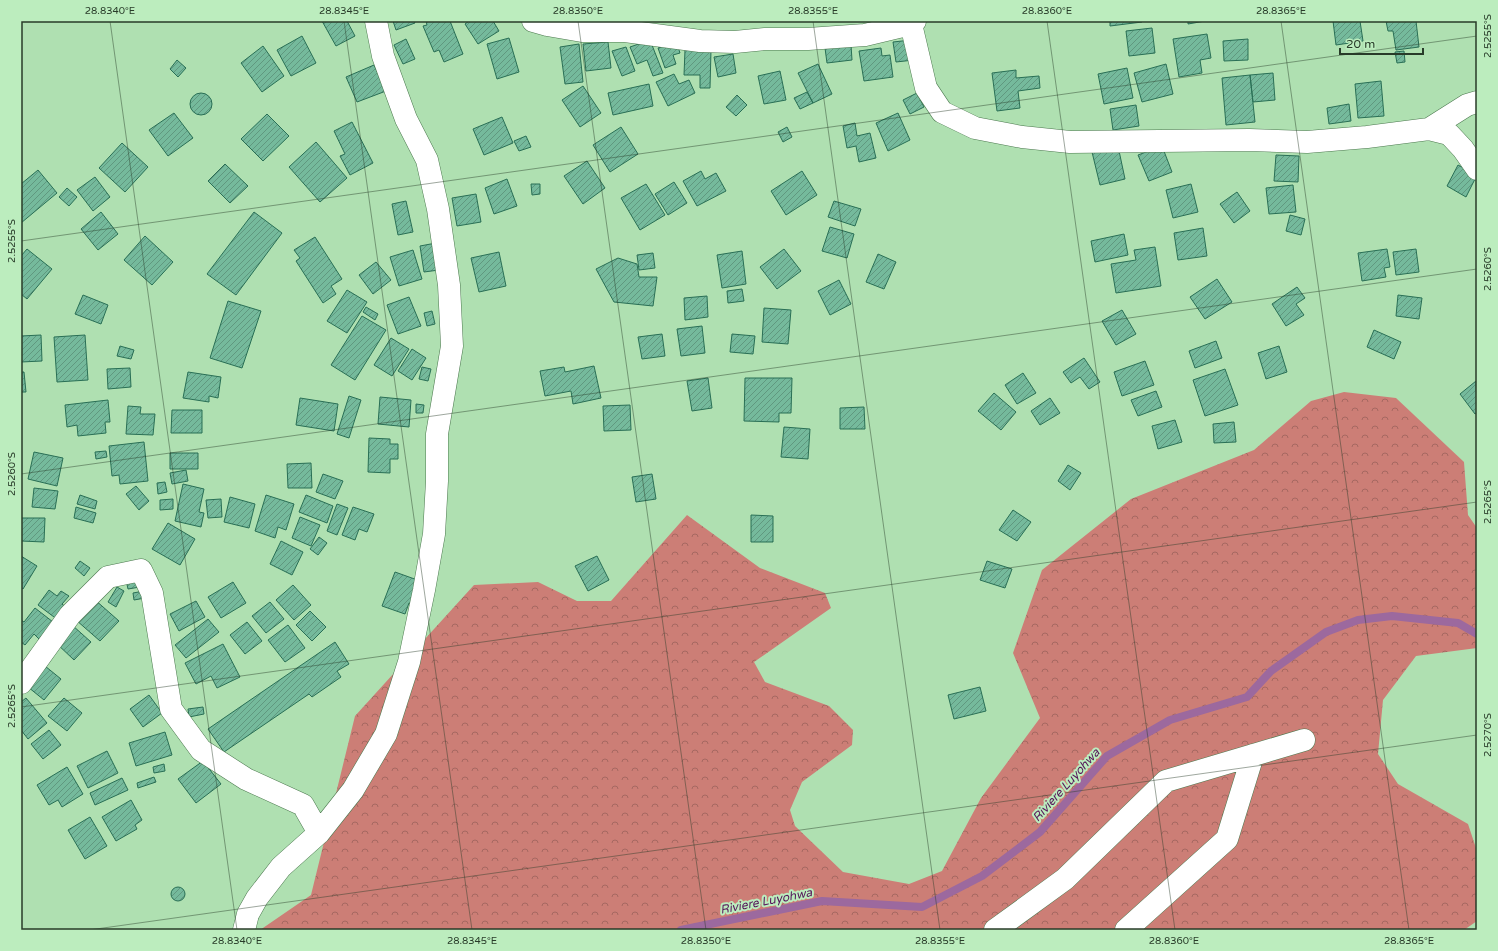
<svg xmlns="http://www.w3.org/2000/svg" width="1498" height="951" viewBox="0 0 1498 951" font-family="'Varela Round',sans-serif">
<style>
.forest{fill:url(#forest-crowns)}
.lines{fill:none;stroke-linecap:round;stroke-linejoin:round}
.stream{stroke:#9c699e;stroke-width:8}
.building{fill:url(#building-hatch);stroke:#296f55}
.minor-casing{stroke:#4b784e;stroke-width:23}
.minor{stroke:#fff;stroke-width:22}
.ticks{fill:none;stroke:#283b29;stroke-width:1;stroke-opacity:0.45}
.labels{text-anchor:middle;stroke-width:4;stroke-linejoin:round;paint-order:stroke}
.water-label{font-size:12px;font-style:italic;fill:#551459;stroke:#bcedbe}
.neatline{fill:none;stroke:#283b29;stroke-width:1.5}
.ticks-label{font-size:10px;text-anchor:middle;fill:#283b29}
</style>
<defs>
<pattern id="forest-crowns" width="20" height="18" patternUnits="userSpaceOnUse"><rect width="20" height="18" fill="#cc7e76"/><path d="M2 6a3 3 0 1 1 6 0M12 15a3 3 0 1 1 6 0" fill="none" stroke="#a66861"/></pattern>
<pattern id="building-hatch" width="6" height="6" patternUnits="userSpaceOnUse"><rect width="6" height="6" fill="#75ba9c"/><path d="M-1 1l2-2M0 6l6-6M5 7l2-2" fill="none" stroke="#60987f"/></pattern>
</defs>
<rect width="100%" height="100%" fill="#afe0b1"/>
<path class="forest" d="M1344,392L1396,398L1464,462L1468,515L1477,528V648L1416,656L1383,700L1378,754L1398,784L1468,824L1477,851V921L1464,930H260L311,895L355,716L474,585L538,582L577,601H611L687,515L760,568L825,593L831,608L754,662L765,682L829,706L853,730L852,745L802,782L790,810L795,826L843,872L909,884L942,871L981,798L1040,718L1013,653L1042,570L1131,499L1254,450L1311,401Z"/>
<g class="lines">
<path class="stream" d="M681,930L822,901L922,907L982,876L1040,832L1107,756L1170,720L1247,697L1271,671L1326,632L1358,620L1392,616L1458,623L1477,634"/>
</g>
<path class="building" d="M322,21H347L355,36L336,46Z
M393,21H414L415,23L396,30Z
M426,21H450L463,54L444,62L439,50L434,52L423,26L427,25Z
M469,21H493L499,31L478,44L465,24Z
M1110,21H1142V22L1110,26Z
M1188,21H1205L1188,24Z
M1333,21H1360L1363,41L1336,45Z
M1386,21H1416L1419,47L1396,50L1393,31H1388Z
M1152,28L1155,53L1129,56L1126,31Z
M1207,34L1211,58L1200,60L1202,73L1179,77L1173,39Z
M302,36L316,63L291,76L277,50Z
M509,38L519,72L497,79L487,44Z
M406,39L415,59L403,64L394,45Z
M1248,39V60L1224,61L1223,41Z
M650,40L663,73L653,76L647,60L637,64L630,47Z
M911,40L914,60L896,62L893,42Z
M676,41L680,53L673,55L676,64L665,68L658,48Z
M608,42L611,68L586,71L583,44Z
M579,44L583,82L565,84L560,47Z
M851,45L852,60L827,63L825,48Z
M263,46L284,76L262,92L241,63Z
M626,47L635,71L622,76L612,51Z
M881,48L882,56L890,55L893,77L864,81L859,51Z
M685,50H711L710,88H700V75H684Z
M1404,51L1405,62L1397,63L1395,52Z
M733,54L736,73L718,77L714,57Z
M177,60L186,68L178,77L170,69Z
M818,64L832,94L813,103L798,73Z
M1166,64L1173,94L1142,102L1134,73Z
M374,65L386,91L357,102L346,77Z
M1127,68L1133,98L1104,104L1098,74Z
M1016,70V78L1039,76L1040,88L1018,91L1020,108L997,111L992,73Z
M780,71L786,100L764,104L758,76Z
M1273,73L1275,100L1253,102L1250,75Z
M674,74L679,84L689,80L695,93L668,106L656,82Z
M1250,75L1255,122L1226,125L1222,78Z
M1381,81L1384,116L1358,118L1355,84Z
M649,84L653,106L613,115L608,93Z
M583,86L601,113L580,127L562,100Z
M807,92L813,103L800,109L794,98Z
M190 104a11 11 0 1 1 22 0a11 11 0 1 1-22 0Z
M917,93L924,107L910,114L903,100Z
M737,95L747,105L736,116L726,107Z
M1349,104L1351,121L1329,124L1327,108Z
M1136,105L1139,126L1113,130L1110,109Z
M174,113L193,138L168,156L149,130Z
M898,113L910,140L888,151L876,123Z
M267,114L289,136L263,161L241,139Z
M502,117L513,143L484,155L473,129Z
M352,122L373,163L350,175L340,156L345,154L334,131Z
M855,123L857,136L870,133L876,158L859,162L856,146L847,148L843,126Z
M621,127L638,154L610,172L593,145Z
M787,127L792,137L783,142L778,132Z
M526,136L531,147L519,151L514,141Z
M316,142L347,178L320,202L289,167Z
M122,143L148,167L125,192L99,168Z
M1118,146L1125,179L1100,185L1092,152Z
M1162,146L1172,172L1149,181L1138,155Z
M1276,155L1299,156L1298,182L1274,181Z
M587,161L605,188L583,204L564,176Z
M225,164L248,186L230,203L208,181Z
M1458,165L1477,175L1466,197L1447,186Z
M38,170L57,193L21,223V184Z
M701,171L705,179L716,173L726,191L697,206L683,181Z
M802,171L817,195L786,215L771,191Z
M95,177L110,197L93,211L77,190Z
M507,179L517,206L494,214L485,188Z
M674,182L687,203L668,215L655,194Z
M531,184H540V194L532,195Z
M646,184L665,215L640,230L621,198Z
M1191,184L1198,212L1173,218L1166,190Z
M1293,185L1296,212L1269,214L1266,188Z
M67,188L77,197L69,206L59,197Z
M1237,192L1250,211L1234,223L1220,204Z
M476,194L481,222L457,226L452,198Z
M406,201L413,232L398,235L392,204Z
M834,201L861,209L855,226L828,217Z
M101,212L118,234L98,250L81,229Z
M254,212L282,233L236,295L207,274Z
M1290,215L1305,219L1301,235L1286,231Z
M830,227L854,234L847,258L822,251Z
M1203,228L1207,256L1178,260L1174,233Z
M1124,234L1128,255L1095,262L1091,241Z
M145,236L173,262L152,285L124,260Z
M315,237L342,279L331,286L336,294L323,303L296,261L300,258L294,250Z
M436,243L439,270L424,272L420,246Z
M1155,247L1161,286L1116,293L1111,264L1136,260L1134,250Z
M27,249L52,269L27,299L21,294V256Z
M784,249L801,271L777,289L760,267Z
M1387,249L1390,267L1384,268L1386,277L1362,281L1358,253Z
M1416,249L1419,272L1396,275L1393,252Z
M413,250L422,279L399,286L390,257Z
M742,251L746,284L722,288L717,255Z
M499,252L506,286L479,292L471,258Z
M653,253L655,268L639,270L637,255Z
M878,254L896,262L884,289L866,282Z
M618,258L637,264L639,277H657L653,306L614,302L596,269Z
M376,262L391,280L373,294L359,275Z
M1217,279L1232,302L1205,319L1190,297Z
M839,280L851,304L830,315L818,291Z
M1297,287L1305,298L1296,304L1304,315L1286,326L1272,304Z
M742,289L744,301L728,303L727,291Z
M347,290L367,302L347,333L327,321Z
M83,295L108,305L101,324L75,314Z
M1398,295L1422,298L1419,319L1396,316Z
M707,296L708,317L685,320L684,298Z
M409,297L421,326L398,334L387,305Z
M228,301L261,311L242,368L210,358Z
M366,307L378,314L375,320L363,312Z
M764,308L791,310L788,344L762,342Z
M1122,310L1136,334L1116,345L1102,321Z
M432,311L435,324L427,326L424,313Z
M362,316L386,330L355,380L331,365Z
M702,326L705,353L681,356L677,329Z
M1374,330L1401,342L1394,359L1367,347Z
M662,334L665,356L642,359L638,337Z
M732,334L755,336L753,354L730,352Z
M41,335L42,361L21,362V336Z
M85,335L88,380L57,382L54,337Z
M391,338L409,349L392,376L374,365Z
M1216,341L1222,358L1195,368L1189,351Z
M120,346L134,350L131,359L117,356Z
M1279,346L1287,372L1266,379L1258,353Z
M412,349L426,358L412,380L398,371Z
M1084,358L1100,382L1089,389L1080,377L1071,383L1063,372Z
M1145,361L1154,385L1122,396L1114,372Z
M594,366L601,398L573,404L571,391L545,396L540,371L564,367L565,372Z
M422,367L431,369L428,381L419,379Z
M130,368L131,387L108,389L107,369Z
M1225,369L1238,405L1205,416L1193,380Z
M21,372H24L26,392H21Z
M188,372L221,377L218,398L209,396V402L183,398Z
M1023,373L1036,393L1017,404L1005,385Z
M708,378L712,408L692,411L687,381Z
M745,378H792L791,413H779V422L744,421Z
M1476,381L1477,413L1475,414L1460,394Z
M1156,391L1162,407L1138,416L1131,400Z
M994,393L1016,412L1001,430L978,411Z
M349,396L361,400L349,438L337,434Z
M380,397L411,400L409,427L378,424Z
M300,398L338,404L334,431L296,425Z
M1050,398L1060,413L1040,425L1031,411Z
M108,400L110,422H105L106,433L78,436L77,425L67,427L65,405Z
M416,404L424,405L423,413H416Z
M630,405L631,430L604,431L603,406Z
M128,406L141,407L140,414H155L153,435L126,434Z
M864,407L865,429H840V408Z
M172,410H202V433H171Z
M1175,420L1182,442L1158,449L1152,426Z
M1234,422L1236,442L1214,443L1213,424Z
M784,427L810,429L808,459L781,457Z
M369,438L390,439V444H398V459H390V473L368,472Z
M144,442L148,481L120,484L119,475L112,476L109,446Z
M106,451L107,457L96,459L95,452Z
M34,452L63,458L57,486L28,479Z
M170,453H198V469H170Z
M311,463L312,488H288L287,464Z
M1068,465L1081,473L1070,490L1058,481Z
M186,470L188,481L172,484L170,473Z
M323,474L343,481L335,499L316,492Z
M652,474L656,499L636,502L632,477Z
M165,482L167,492L158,494L157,483Z
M183,484L204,489L199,512L204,513L201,527L175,521Z
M136,486L149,501L139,510L126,494Z
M34,488L58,491L55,509L32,507Z
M80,495L97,501L95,509L77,504Z
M266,495L294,504L286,530L278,527L275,538L255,531Z
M306,495L333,506L327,523L299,512Z
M230,497L255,504L249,528L224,522Z
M173,499V509L160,510V500Z
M221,499L222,517L208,518L206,500Z
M337,504L348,508L337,535L327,531Z
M76,507L96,513L93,523L74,518Z
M353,507L374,514L367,532L359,529L355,540L342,535Z
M1013,510L1031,522L1017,541L999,530Z
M751,515L773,516V542H751Z
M300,517L320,525L311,546L292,538Z
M21,518H45L44,542L21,541Z
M168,523L195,539L180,565L152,549Z
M319,537L327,543L318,555L310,549Z
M281,541L303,552L292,575L270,564Z
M21,556L37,566L23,589L21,588Z
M597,556L609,580L588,591L575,566Z
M80,561L90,568L84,576L75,568Z
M987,561L1012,569L1005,588L980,580Z
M395,572L423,582L415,605L409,603L405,614L382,606Z
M139,578L140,587L128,589L126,580Z
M233,582L246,603L221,618L208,597Z
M293,585L311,605L294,620L276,600Z
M117,587L124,591L116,607L108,602Z
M49,590L57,596L61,591L69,596L62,604L67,608L58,620L38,605Z
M144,591L145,598L134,600L133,593Z
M94,599L119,621L100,641L76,620Z
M196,601L205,617L179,631L170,614Z
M270,602L284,619L266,633L252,616Z
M35,608L53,622L39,639L34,634L25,645L21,642V620L24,622Z
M310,611L326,627L312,641L296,625Z
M208,619L219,632L186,658L175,645Z
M247,622L262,641L245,654L230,635Z
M72,625L91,642L74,660L55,642Z
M288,625L305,648L285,662L268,640Z
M335,642L349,664L337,671L341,677L312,697L309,694L224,752L208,729Z
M223,644L240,677L217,688L211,676L196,684L185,663Z
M45,666L61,679L44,700L28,687Z
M980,687L986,711L954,719L948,695Z
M149,695L162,713L143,727L130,709Z
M26,698L47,723L28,739L21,730V702Z
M64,698L82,713L67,731L48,716Z
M203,707L204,714L189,717L188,709Z
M49,730L61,745L43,759L31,744Z
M165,732L172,755L136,766L129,743Z
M107,751L118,773L88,788L77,766Z
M203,761L221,784L196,803L178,779Z
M164,764L165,771L154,773L153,767Z
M67,767L83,794L62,807L58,800L49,805L37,785Z
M154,777L156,782L138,788L137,783Z
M122,778L128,790L95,805L90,793Z
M131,800L142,820L135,825L137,829L116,841L102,817Z
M90,817L107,846L85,859L68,830Z
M171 894a7 7 0 1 1 14 0a7 7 0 1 1-14 0Z"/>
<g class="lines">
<defs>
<path id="minor" d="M533,21L547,25L582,31H625L700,41L735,42L765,39H808L865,35L911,24L915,21
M911,24L926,88L942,112L975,128L1022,137L1070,142L1249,140L1307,142L1367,137L1429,129L1449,134L1463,149L1477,169
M1429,129L1467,105L1477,102
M21,683L70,615L108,577L141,570L152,593L171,709L201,750L246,779L303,805L319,833
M244,930L248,914L257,898L281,867L319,833L353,790L386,734L409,662L424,590L434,534L437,481V434L452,346L449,285L438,209L427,160L406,119L383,56L376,21
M995,930L1065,879L1166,781L1304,740
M1126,930L1227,839L1253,755"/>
</defs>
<use href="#minor" class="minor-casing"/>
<use href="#minor" class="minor"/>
</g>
<path class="ticks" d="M110,21L237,930M344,21L472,930M578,21L706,930M813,21L940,930M1047,21L1175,930M1281,21L1409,930M21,241L1477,36M21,474L1477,269M21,707L1477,502M89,930L1477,735"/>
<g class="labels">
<g class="water-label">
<text transform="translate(1066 785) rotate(-48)" y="4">Riviere Luyohwa</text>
<text transform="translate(766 901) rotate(-11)" y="4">Riviere Luyohwa</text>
</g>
</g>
<rect width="1498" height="951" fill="none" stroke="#bcedbe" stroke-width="44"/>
<path d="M1340 48v6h83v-6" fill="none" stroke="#283b29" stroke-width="2"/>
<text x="1346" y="48" font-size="12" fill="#283b29" stroke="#bcedbe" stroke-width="3" paint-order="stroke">20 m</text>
<rect x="22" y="22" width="1454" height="907" class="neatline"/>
<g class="ticks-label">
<text x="110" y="14">28.8340°E</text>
<text x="344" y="14">28.8345°E</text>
<text x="578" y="14">28.8350°E</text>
<text x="813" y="14">28.8355°E</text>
<text x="1047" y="14">28.8360°E</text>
<text x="1281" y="14">28.8365°E</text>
<text transform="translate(1487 36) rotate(-90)" y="4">2.5255°S</text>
<text transform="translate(11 241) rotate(-90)" y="4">2.5255°S</text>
<text transform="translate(1487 269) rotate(-90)" y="4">2.5260°S</text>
<text transform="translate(11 474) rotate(-90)" y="4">2.5260°S</text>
<text transform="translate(1487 502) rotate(-90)" y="4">2.5265°S</text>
<text transform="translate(11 706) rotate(-90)" y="4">2.5265°S</text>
<text transform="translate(1487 735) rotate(-90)" y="4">2.5270°S</text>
<text x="237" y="944">28.8340°E</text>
<text x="472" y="944">28.8345°E</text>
<text x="706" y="944">28.8350°E</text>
<text x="940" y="944">28.8355°E</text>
<text x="1174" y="944">28.8360°E</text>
<text x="1409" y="944">28.8365°E</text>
</g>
</svg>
